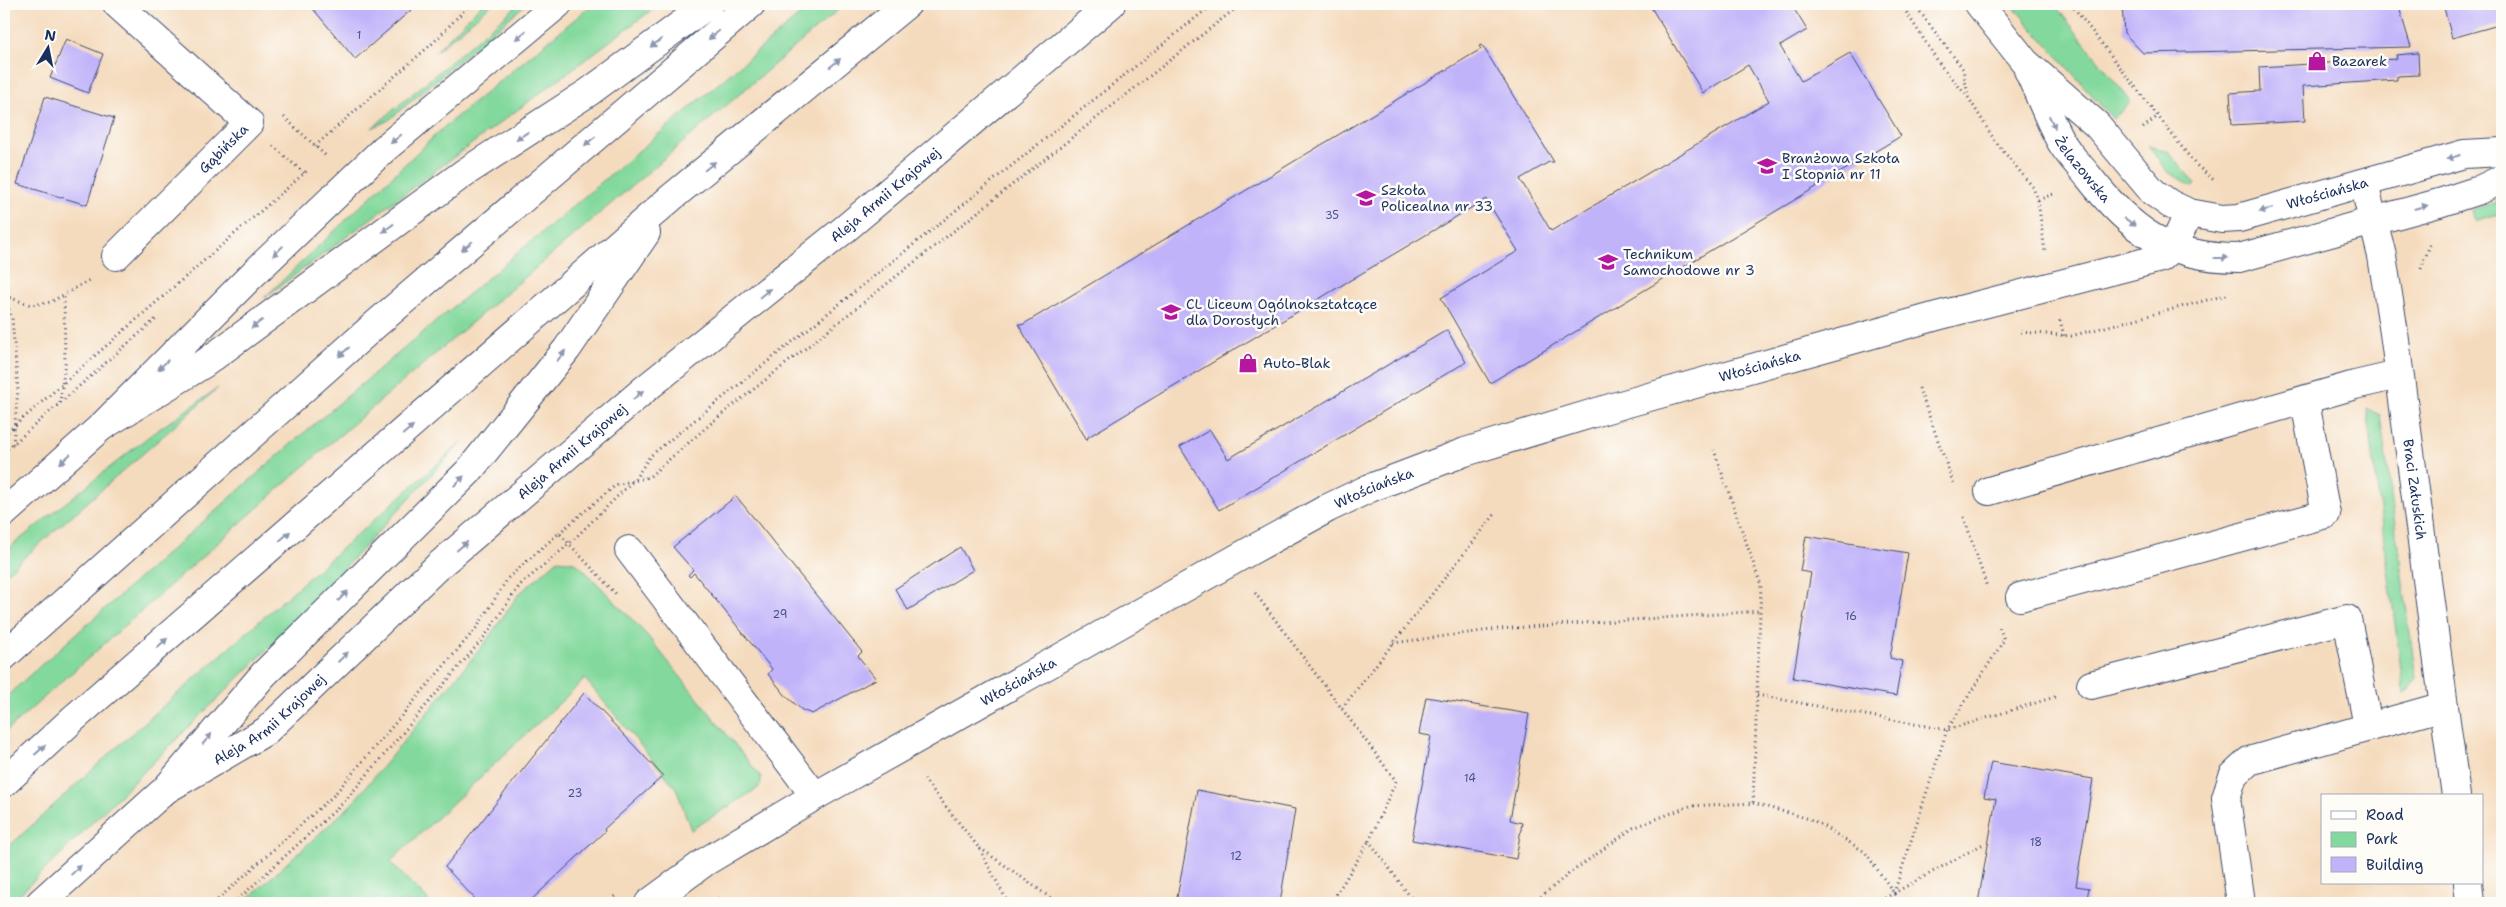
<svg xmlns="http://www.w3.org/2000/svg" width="2506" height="907" viewBox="0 0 2506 907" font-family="'Shantell Sans',sans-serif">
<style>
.green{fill:#83d99d;stroke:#4f847e}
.building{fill:#c1b3fa}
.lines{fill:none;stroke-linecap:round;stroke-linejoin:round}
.minor-casing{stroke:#3c496c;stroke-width:30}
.major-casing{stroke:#3c496c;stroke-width:30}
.highway-casing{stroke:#3c496c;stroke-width:30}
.path{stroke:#3c496c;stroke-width:3;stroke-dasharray:1 4;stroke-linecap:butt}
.minor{stroke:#fff;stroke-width:28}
.major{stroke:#fff;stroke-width:28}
.highway{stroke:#fff;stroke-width:28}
.oneway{fill:#8d97ae}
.labels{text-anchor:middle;stroke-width:5;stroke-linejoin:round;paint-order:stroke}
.number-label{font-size:11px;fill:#445085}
.poi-label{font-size:14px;fill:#1b2f5e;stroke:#fdfcf7;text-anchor:start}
.street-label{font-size:14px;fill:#1b2f5e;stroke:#fdfcf7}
</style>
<rect width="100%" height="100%" fill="#fdfcf7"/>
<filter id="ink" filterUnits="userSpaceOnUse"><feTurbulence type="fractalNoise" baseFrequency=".02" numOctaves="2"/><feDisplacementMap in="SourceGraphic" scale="10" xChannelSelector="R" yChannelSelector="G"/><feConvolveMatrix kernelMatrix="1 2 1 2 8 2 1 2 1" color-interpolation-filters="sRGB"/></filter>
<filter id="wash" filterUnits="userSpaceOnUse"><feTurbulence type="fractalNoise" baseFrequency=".0096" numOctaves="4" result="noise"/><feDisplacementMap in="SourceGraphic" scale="20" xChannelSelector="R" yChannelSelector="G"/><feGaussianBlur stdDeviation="1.12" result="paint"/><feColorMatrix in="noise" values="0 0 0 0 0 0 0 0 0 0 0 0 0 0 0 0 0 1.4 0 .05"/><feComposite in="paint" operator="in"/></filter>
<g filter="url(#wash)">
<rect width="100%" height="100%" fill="#f5dbbe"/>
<path class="green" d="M482,4H492L435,52Z
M519,4H526L389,120L372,128Z
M593,4H660L264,298L443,128Z
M813,4H845L318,454L4,733V699L31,674L299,437Z
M2011,4H2054L2131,102L2113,119Z
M2148,146L2168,151L2195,184L2193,187L2167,171Z
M2502,201V213L2474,221L2471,210Z
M218,388L4,575V553L14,544L148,437Z
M2367,409L2380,415L2416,678L2410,689L2404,693Z
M461,443L282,635L11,903H4V851L117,747Z
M558,560L574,562L581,567L646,634L761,777V784L758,788L691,830L676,788L585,679L390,862L431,903H243L350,806L484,644L519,594Z"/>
<g id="blocks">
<path class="building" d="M309,4H406L411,10L355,59Z
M1649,4H1791L1807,30L1780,46L1801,81L1850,53L1901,136L1490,383L1441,298L1518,251L1486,199L1088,437L1087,440L1018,324L1022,325L1481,49L1479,46L1482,45L1554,162H1549L1520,179L1551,231L1769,101L1748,65L1703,93Z
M2122,4H2398L2411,47L2143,53L2124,33Z
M2443,4H2502V24L2452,38Z
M66,39L103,54L88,93L50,78Z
M2418,53L2419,75L2397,76V80L2303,86L2305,121L2232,125L2230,93L2260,91L2259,67L2397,59L2396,55Z
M45,97L114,118L87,205L17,184Z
M1447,330L1466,362L1219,510L1180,447L1210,430L1228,459Z
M736,496L862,652L858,656L876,679L812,714L802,710L786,696L768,674L772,669L694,573L690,577L688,575L693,570L673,547Z
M1806,536L1908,553L1890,658L1902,661L1896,696L1793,678L1811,573L1800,571Z
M960,547L973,570L908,610L895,589Z
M584,693L663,776L604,829L605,831L528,903H479L445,867Z
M1426,697L1529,714L1510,820L1522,823L1516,859L1412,840L1431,736L1419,734Z
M1991,762L2093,779L2076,886L2089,888L2086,903H1978L1996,799L1984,797Z
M1197,790L1295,809L1280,903H1176Z"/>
</g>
</g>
<g filter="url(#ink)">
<use href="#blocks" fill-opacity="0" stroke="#3c496c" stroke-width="1"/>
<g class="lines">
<defs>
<g id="minor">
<path id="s1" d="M1979,4L2025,62L2097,125L2153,192L2170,204L2189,213L2222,219L2239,218L2464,154L2502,152"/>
<path id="s2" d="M2028,70C2039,93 2048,118 2060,140C2067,153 2079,165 2088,176C2130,230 2167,258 2239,258L2439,203L2479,190L2502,179"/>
<path id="s3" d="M2364,184L2382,256L2394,333L2456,796"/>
<path id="s4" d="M116,256L249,123L117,4"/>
<path d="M1989,491L2355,385L2398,375"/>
<path d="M629,550L815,796"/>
<path d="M2020,597L2326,514L2305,402"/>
<path d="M2091,685L2347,619L2368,726"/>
<path d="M2468,883L2470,903"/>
<path id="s5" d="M649,903L705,862L815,796L1241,556L1328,508L1370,488L1465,452L1617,406L1937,316L2161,258L2173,247L2189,213"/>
<path d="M2241,903L2226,798L2233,776L2249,761L2444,706"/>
</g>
<g id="major">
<path d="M4,513L101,427L249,278L384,149L558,4"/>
<path id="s6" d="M40,903L165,790L266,731L437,567L645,389L846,228L1111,4"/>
</g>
<path id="highway" d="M101,427L205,363L464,173L589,92L709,4
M4,656L376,324L751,4
M4,783L73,719L672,197L907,4
M165,790L263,675L468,472L567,349L646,233"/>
</defs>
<use href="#minor" class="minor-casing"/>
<use href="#major" class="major-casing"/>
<use href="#highway" class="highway-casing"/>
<path class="path" d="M75,4L82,10
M1901,4L1941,66L1968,97L1995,141L2032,186L2038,200L2045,252
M1914,4L1963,69L1968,96
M2071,4L2195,164L2215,181
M284,117L327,157
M2143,128L2158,116
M273,146L304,173
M315,146L434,42L470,4
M2038,200L2056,193
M2421,269L2431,242
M4,295L12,318L18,390L13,444
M5,296L31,305L51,302L91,279
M2060,320L2064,336
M2021,332L2071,336L2230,294
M1919,388L1954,485
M60,403L65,363L64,295
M4,435L308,170
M4,452L156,319
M1964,517L1987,587
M559,533L616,485L649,477L716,419L1241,4
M1255,593L1396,781L1369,841L1415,903
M1393,643L1498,629L1761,611
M1757,695L1947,730L2058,696
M1342,708L1496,513
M924,779L979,848L1008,903
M1753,803L1813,820L1865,852L1894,893L1897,903
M980,848L1058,903
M1894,893L1947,730L2004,640L1999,626
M717,898L721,903
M214,903L333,796L478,626L508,578L559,533L616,594
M234,903L344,802L485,636L520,585L569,544L635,479L650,456L1213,4
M606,903L615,896
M1331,903L1369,841
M1533,903L1570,873L1633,828L1690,806L1753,803L1761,585L1714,450
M1876,903L1985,843"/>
<use href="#minor" class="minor"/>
<use href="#major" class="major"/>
<use href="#highway" class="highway"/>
</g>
<defs><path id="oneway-solid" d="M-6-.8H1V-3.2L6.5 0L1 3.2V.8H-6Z" transform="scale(1.25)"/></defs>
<g class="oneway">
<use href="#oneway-solid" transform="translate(521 35) rotate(140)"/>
<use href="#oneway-solid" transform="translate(714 35) rotate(140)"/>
<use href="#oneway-solid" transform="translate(656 43) rotate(144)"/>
<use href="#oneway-solid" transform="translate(835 63) rotate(-39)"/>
<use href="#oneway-solid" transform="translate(2052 122) rotate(65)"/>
<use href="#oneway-solid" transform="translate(522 136) rotate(147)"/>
<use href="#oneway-solid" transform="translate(396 139) rotate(140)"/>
<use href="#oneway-solid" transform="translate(590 141) rotate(140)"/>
<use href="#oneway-solid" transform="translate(2454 157) rotate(163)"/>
<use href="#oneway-solid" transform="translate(710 166) rotate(-39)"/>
<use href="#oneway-solid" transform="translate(2421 207) rotate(-15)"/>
<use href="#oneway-solid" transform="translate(2266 210) rotate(165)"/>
<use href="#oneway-solid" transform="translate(2130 222) rotate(36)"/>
<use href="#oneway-solid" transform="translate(388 228) rotate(144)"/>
<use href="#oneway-solid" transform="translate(467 246) rotate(140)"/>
<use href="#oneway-solid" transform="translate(278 251) rotate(136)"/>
<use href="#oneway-solid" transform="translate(2221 258)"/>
<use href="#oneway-solid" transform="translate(765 293) rotate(-39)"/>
<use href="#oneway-solid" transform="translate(257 324) rotate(143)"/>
<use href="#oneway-solid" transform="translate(344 352) rotate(138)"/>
<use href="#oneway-solid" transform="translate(561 356) rotate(-52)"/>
<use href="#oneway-solid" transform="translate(163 365) rotate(135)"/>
<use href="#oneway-solid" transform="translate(638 395) rotate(-41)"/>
<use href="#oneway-solid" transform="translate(408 430) rotate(-41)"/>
<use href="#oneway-solid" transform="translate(65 459) rotate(139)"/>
<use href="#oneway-solid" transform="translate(459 481) rotate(-45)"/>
<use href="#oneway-solid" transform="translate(285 536) rotate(-41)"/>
<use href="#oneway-solid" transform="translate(462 546) rotate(-41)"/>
<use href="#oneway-solid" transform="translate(343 596) rotate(-45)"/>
<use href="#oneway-solid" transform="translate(162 643) rotate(-41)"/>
<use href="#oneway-solid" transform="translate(343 657) rotate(-44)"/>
<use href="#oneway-solid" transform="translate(207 739) rotate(-50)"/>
<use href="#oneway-solid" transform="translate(40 750) rotate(-42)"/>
<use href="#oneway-solid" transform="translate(76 870) rotate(-43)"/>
</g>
</g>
<defs>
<symbol id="shop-bare" viewBox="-9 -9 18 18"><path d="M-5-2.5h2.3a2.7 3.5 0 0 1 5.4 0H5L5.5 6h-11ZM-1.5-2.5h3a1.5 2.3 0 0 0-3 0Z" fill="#b5179e" stroke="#fdfcf7" stroke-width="2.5" paint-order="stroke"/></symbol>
<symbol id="school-bare" viewBox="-9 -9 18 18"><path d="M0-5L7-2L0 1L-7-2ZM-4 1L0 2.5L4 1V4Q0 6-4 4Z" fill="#b5179e" stroke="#fdfcf7" stroke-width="2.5" paint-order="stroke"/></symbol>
<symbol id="university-bare" viewBox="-9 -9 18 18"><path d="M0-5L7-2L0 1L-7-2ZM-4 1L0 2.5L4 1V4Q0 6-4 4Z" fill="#b5179e" stroke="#fdfcf7" stroke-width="2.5" paint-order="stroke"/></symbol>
</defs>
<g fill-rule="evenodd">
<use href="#shop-bare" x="2303" y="47" width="28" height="28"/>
<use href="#school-bare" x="1753" y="152" width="28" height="28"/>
<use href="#university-bare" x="1352" y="184" width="28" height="28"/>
<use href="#school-bare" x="1594" y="248" width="28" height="28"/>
<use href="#school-bare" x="1157" y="298" width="28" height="28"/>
<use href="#shop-bare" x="1234" y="349" width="28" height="28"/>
</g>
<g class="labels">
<g class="number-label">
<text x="359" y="39">1</text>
<text x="1332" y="219">35</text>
<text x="780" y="618">29</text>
<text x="1851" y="620">16</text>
<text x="1470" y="782">14</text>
<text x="575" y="797">23</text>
<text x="2036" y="846">18</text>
<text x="1236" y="860">12</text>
</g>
<g class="poi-label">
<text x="2332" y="66">Bazarek</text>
<text x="1782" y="163">Branżowa Szkoła<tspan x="1782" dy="16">I Stopnia nr 11</tspan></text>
<text x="1381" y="195">Szkoła<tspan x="1381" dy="16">Policealna nr 33</tspan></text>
<text x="1623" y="259">Technikum<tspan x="1623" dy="16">Samochodowe nr 3</tspan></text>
<text x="1186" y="309">CL Liceum Ogólnokształcące<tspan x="1186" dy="16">dla Dorosłych</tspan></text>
<text x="1263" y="368">Auto-Blak</text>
</g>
<g class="street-label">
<text dy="5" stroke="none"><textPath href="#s4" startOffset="152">Gąbińska</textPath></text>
<text dy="5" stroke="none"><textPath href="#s2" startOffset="114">Żelazowska</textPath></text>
<text dy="5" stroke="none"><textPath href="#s6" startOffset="1105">Aleja Armii Krajowej</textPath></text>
<text dy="5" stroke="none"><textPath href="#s1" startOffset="441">Włościańska</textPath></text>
<text dy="5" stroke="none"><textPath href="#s5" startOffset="1241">Włościańska</textPath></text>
<text dy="5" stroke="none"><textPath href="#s6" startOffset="700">Aleja Armii Krajowej</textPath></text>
<text dy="5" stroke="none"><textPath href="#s5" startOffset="836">Włościańska</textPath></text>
<text dy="5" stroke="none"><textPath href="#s3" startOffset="310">Braci Załuskich</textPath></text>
<text dy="5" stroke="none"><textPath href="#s5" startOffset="431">Włościańska</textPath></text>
<text dy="5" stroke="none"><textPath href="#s6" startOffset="295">Aleja Armii Krajowej</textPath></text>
</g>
</g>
<rect width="2506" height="907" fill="none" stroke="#fdfcf7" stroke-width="20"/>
<rect x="2321" y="794" width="162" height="90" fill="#fdfcf7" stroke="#a3aaba"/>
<rect x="2331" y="811" width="25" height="8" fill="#ffffff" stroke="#a3aaba"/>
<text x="2366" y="820" font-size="15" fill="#1b2f5e">Road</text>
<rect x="2331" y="832" width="25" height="15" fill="#83d99d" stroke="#a3aaba"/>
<text x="2366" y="844" font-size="15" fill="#1b2f5e">Park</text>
<rect x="2331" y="857" width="25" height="15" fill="#c1b3fa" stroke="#a3aaba"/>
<text x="2366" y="870" font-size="15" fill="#1b2f5e">Building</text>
<g transform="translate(48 48) rotate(10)" stroke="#fdfcf7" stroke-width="4" paint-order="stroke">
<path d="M0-4L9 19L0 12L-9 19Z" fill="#1b2f5e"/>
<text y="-8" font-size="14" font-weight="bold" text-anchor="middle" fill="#1b2f5e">N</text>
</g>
</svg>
